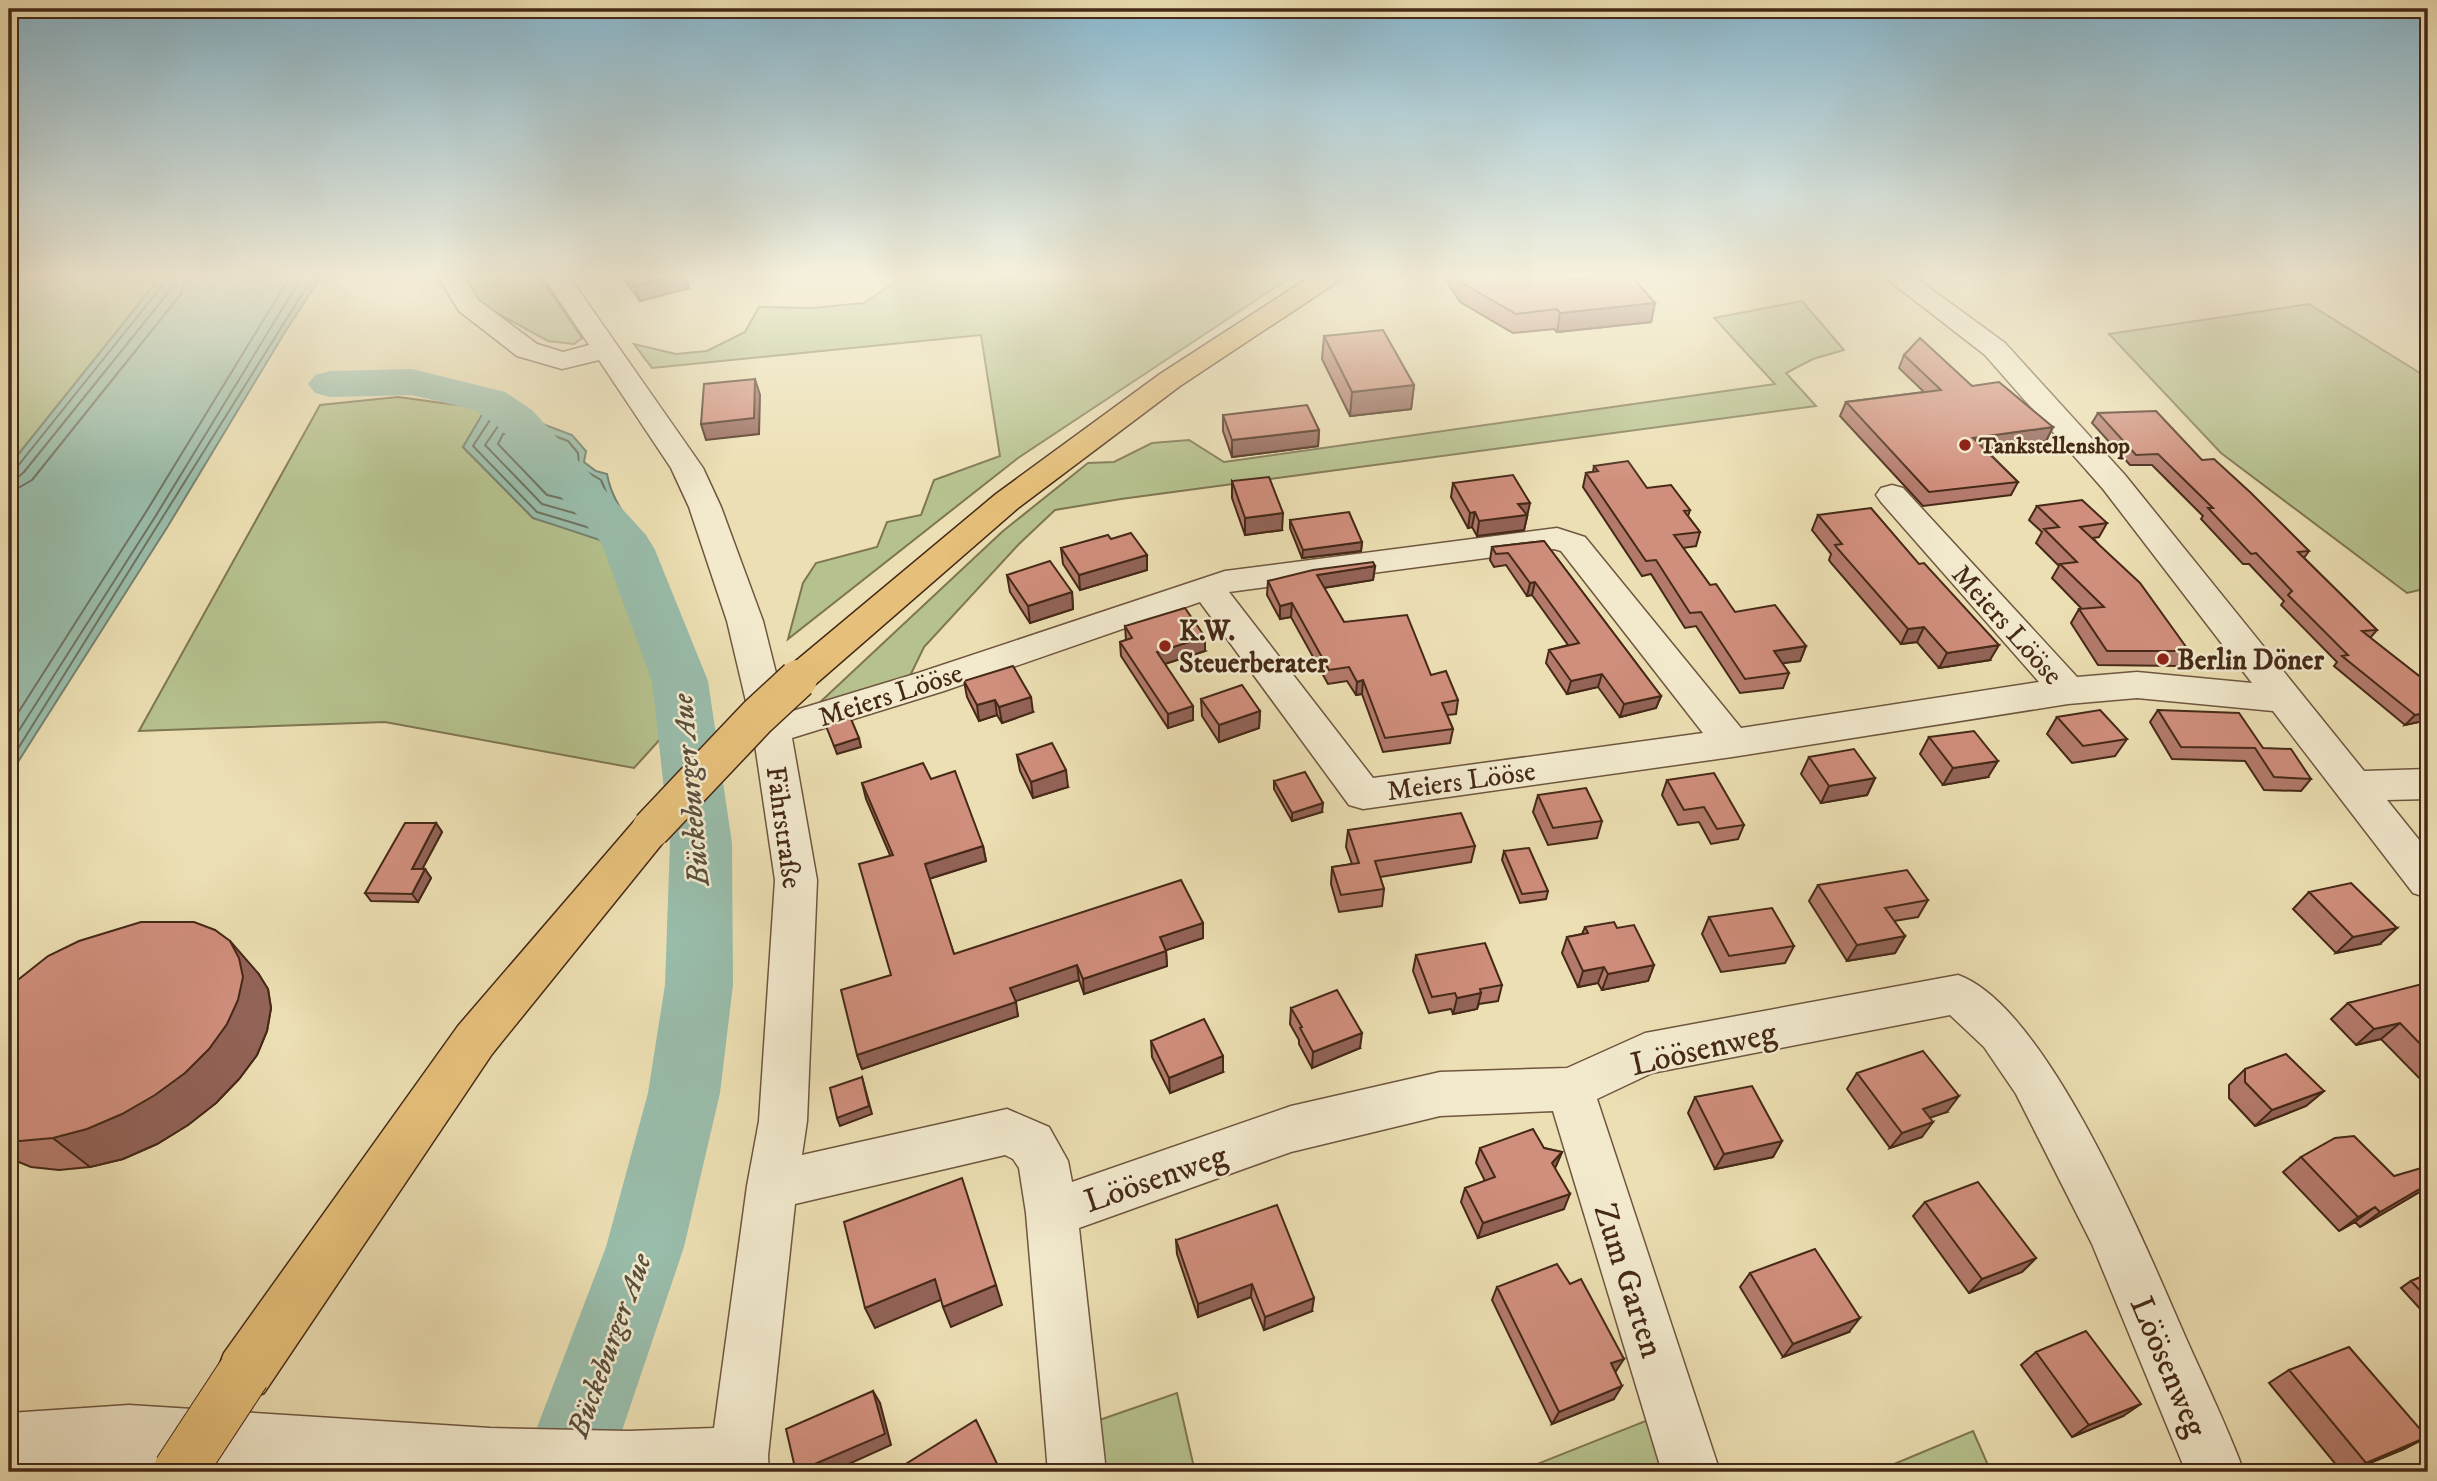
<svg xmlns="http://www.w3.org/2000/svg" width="2437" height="1481" viewBox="0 0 2437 1481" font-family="'IM FELL DW Pica',serif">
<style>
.green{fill:#b6c28e;stroke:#7e7652;stroke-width:2}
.water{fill:#99bdab;stroke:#778270;stroke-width:2}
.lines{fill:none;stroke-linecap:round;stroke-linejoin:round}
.shore{stroke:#6f7361;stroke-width:2}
.river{fill:#99bdab;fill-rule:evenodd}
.minor-casing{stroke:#6f563e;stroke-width:3}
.major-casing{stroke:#452917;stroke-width:3}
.minor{fill:#f3eace;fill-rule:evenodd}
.major{fill:#e6c07a;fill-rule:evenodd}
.major-bridge-far1-casing{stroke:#452917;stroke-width:41;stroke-linecap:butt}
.major-bridge-casing{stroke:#452917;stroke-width:54;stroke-linecap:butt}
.major-bridge-far1{stroke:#e6c07a;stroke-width:38}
.major-bridge{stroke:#e6c07a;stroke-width:52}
.wall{fill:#b37a6b;stroke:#452917;stroke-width:2}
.shaded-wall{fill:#926357;stroke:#452917;stroke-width:2}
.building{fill:#d08e7c;stroke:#452917;stroke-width:2}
.poi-dot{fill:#8f2418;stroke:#f3eace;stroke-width:2.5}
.labels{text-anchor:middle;stroke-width:5;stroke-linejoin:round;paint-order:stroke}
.far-poi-label{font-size:23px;font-weight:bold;fill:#452917;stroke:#f3eace;text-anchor:start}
.street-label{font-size:28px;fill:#452917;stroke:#f3eace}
.poi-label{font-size:28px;font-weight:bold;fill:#452917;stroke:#f3eace;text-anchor:start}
.water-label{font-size:30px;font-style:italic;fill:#5a4e3c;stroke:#f3eace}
.near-street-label{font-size:33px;fill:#452917;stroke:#f3eace}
</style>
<rect width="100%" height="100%" fill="#ecdfb3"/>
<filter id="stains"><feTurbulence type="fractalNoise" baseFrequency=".00286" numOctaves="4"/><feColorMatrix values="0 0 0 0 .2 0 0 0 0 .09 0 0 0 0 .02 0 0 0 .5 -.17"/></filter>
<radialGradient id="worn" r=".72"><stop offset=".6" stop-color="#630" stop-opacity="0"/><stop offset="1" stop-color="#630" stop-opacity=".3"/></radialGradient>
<path class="green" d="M9,275H162L9,466Z
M474,275H539L582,338L574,344L548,341L480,304L462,281Z
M896,275H1294L1018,458L788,639L803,583L816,563L877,547L887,522L921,515L934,480L1000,456L981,335L652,368L634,344L676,354L707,351L745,332L759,307L812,308L864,303L898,280Z
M1802,301L1844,350L1813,359L1786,373L1816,406L1121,499L1055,510L1019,544L924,647L909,678L817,705L1003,531L1088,463L1114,462L1152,443L1189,440L1224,462L1775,384L1714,318Z
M2309,304L2428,378V588L2407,593L2221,453L2109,334Z
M398,397L487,409L463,447L533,518L606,540L639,594L673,725L634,768L385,722L139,731L320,405Z
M1177,1393L1195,1472H1091L1085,1425Z
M1658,1416L1672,1472H1517Z
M1973,1431L1991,1472H1875Z"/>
<path class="water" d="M162,275H322L285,332L168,526L9,776V466Z
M490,401L511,404L540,423L572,435L586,451L584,462L596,471L607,474C612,502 629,521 646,543L630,550L533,518L463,447Z"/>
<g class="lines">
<path class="shore" d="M497,409L509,411L536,429L568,441L578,453L579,467L601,480L613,509L631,535L630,540L537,512L473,446Z
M503,419C513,425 565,449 568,454C571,459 571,466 572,471L593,487L606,522L542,504L485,445Z
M508,433L529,447L557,458L562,475L584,495L585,504L547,495L498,444L503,434Z
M9,470L17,467L165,282L167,275
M9,479L17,478L24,472L172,288L176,275
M9,489L20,487L32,480L181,294L186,275
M9,727L146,512L291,275
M9,746L155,517L303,275
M9,763L314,275"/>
<path class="river" d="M412,369L505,392L532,410L646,535L655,550L708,681L732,843L733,985L720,1093L684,1247L608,1472H520L606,1247L648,1093L665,985L670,843L652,681L601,542L500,428L475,410L412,395L330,397L315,393L308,384L315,375L330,371Z"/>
<defs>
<path id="minor" d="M437,275H463L478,300L537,344L563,352L589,345L542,275H568L703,468L721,507L763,621L786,713L918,673L1225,571L1557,528L1585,537L1741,728L2039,682L1881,502L1876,495L1881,488L1892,485L1903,488L2077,677L2137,672L2252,683L2103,489L1985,355L1882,275H1912L2005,343L2125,475L2364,771L2428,769V799L2387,800L2428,851V898L2413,893L2273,711L2137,698L2068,704L1732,757L1363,809L1349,805L1200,602L944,691L792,738L817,880L807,1121L802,1155L1007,1109L1049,1127L1068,1161L1072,1182L1291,1106L1440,1072L1567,1068L1645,1033L1958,975C2047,1006 2147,1249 2185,1336C2205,1381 2227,1426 2244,1472H2186L2092,1244L2016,1094L1984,1047L1950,1015L1652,1073L1597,1099L1720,1472H1662L1553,1111L1440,1116L1291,1152L1079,1228L1106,1472H1048L1026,1213L1019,1168L1013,1159L1005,1155L795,1204L768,1456L769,1472H276L129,1463L9,1471V1413L129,1405L490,1428L628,1431L714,1428L747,1186L759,1121L775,880L753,731L727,621L689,507L671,468L599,360L562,369L517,356L459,311ZM1554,549L1561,551L1703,733L1373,778L1229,592Z"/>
<path id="major" d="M1313,275H1344L1340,280L1180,386L1018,508L811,688L798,692L785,688L780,679L785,670L996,494L1160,374Z
M651,813L665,818L671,829L665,840L492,1054L264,1393L244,1401L224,1393L216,1373L224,1353L458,1026L637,818Z"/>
</defs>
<use href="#minor" class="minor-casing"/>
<use href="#major" class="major-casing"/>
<use href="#minor" class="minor"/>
<use href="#major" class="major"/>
<defs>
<path id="major-bridge-far1" d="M651,829L757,717L798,679"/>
<path id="major-bridge" d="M179,1472L244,1373"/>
</defs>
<use href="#major-bridge-far1" class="major-bridge-far1-casing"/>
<use href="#major-bridge" class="major-bridge-casing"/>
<use href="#major-bridge-far1" class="major-bridge-far1"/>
<use href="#major-bridge" class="major-bridge"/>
</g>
<path class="wall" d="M621,275H685L689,288L640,301Z
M1443,275H1568L1571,280L1655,303L1651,322L1557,332L1554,329L1513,333L1460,302Z
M1324,336L1414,385L1411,409L1350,416L1322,359Z
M1904,355L1972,386L2053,427L2046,441L1985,449L2018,482L2011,495L1923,506L1840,416L1846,402L1924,392L1899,368Z
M2098,413L2202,460L2309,551L2304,558L2377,630L2370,638L2428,683V720L2405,725L2334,666L2337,662L2281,605L2284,601L2249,564H2243L2201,519L2203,516L2152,465H2130L2092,423Z
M1223,415L1319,430L1318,446L1232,457L1223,431Z
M1594,466L1647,488L1690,510L1688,516L1700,532L1696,546L1683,548L1710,585L1735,612L1806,646L1800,661L1782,663L1789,673L1783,688L1740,693L1696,626L1685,628L1651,574L1642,576L1583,487L1586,473L1593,472Z
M1232,481L1282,530L1245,535L1232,498Z
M1453,483L1527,517L1524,530L1477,536L1472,527L1468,528L1451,497Z
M2037,506L2107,523L2099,537L2093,538L2189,651L2179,666L2098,665L2071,623L2079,609H2082L2052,578L2059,566L2036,543L2042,532L2029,520Z
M1818,515L1990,660L1939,668L1917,642L1901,644L1831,563L1829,560L1831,554L1812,530Z
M1290,520L1362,542L1361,551L1302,558L1290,528Z
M1111,539L1147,555V570L1080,590L1063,564L1061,548Z
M1544,541L1661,696L1656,708L1620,717L1598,687L1567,694L1546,663L1549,650L1568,645L1532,595L1527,596L1506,565L1494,567L1490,560L1492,547Z
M1375,566L1373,580L1324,588L1344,622L1431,675L1458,700L1456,714L1447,715L1453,729L1450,743L1383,752L1362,694L1356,695L1347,681L1328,684L1291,617L1280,619L1267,595L1268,581Z
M1007,575L1072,592L1073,609L1030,623L1010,592Z
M1125,626L1205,651L1165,664L1193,720L1168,728L1121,656L1120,642L1126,640Z
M964,681L1033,712L1002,723L997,715L979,721L967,697Z
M1201,699L1260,711L1259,728L1219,742L1202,716Z
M2158,710L2263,748L2311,779L2301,791L2264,790L2245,761L2172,759L2150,722Z
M2057,717L2127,739L2115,756L2072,763L2047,734Z
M1929,737L1988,777L1943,785L1920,754Z
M1017,755L1068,787L1033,798L1020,771Z
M1809,757L1875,778L1867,795L1821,803L1801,774Z
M931,779L983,846L986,861L929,879L954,954L1203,923V938L1166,950L1167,966L1084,994L1079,980L1015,1001L1018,1016L862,1069L857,1055L891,975L890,855L866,799L862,783Z
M1667,780L1744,825L1738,839L1711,844L1699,822L1678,825L1662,795Z
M1274,781L1322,812L1292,821L1274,789Z
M1538,795L1602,821L1597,838L1548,845L1533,812Z
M436,823L442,832L422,869H425L431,878L418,902L371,901L365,893Z
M1348,830L1475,846L1471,862L1380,877L1384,889L1382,906L1339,912L1331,884L1332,867L1352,864L1346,847Z
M1504,851L1548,891L1546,899L1520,903L1502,860Z
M1818,885L1928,900L1918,917L1894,921L1905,936L1895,953L1847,961L1809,901Z
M2309,892L2380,944L2336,953L2293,909Z
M1709,917L1794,946L1785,963L1721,972L1702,934Z
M1585,927L1617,928L1654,965L1648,981L1602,990L1598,983L1578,987L1562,953L1567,937L1582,934Z
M1416,955L1502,985L1498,1001L1479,1004L1477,1009L1453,1014L1451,1009L1429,1013L1413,971Z
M258,973L268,989L271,1008L267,1031L257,1055L239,1079L216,1103L188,1125L157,1144L123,1159L90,1167L59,1170L31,1167L9,1158V987Z
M2428,990V1082L2424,1083L2381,1039L2356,1045L2331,1019L2348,1003Z
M1291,1008L1360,1048L1312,1068L1299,1044V1040L1290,1024Z
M1151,1041L1223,1072L1170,1093L1152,1057Z
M2245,1069L2324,1091L2306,1106L2255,1126L2229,1098V1085Z
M1857,1073L1947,1112L1930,1117L1922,1137L1890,1148L1847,1089Z
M1695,1097L1782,1141L1773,1157L1715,1169L1688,1113Z
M1480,1148H1544L1562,1152L1555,1168L1564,1209L1478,1238L1461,1202L1465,1188L1485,1181L1476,1163Z
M2301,1157L2394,1176L2428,1187L2360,1227L2355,1222L2339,1231L2283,1172Z
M1925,1202L2036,1258L2022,1272L1969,1293L1913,1216Z
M1176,1240L1312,1311L1264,1330L1251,1297L1198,1317L1177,1254Z
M1750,1273L1849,1332L1783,1357L1740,1287Z
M2428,1274V1308L2422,1311L2401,1288L2411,1281Z
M1497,1287L1616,1371L1615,1372L1614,1399L1552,1424L1492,1300Z
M2036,1352L2123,1416L2072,1437L2021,1365Z
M2289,1370L2427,1437L2404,1449L2348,1472H2342L2269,1383Z"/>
<path class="shaded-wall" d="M677,275H685L689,288L640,301L635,287Z
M1655,303L1651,322L1557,332L1560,313Z
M755,379L760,395L759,434L706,440L701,424Z
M1414,385L1411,409L1350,416L1352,392Z
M2053,427L2046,441L1967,452L1973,438Z
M1319,430L1318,446L1232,457V440Z
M1530,503L1524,530L1477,536L1479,521L1518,504Z
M1475,512L1472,527L1468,528L1470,513Z
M1283,513L1282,530L1245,535V518Z
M1362,542L1361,551L1302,558L1303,550Z
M1147,555V570L1080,590L1079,575Z
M1375,566L1373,580L1316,589L1317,575Z
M1535,582L1532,595L1527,596L1530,583Z
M1072,592L1073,609L1030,623L1028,606Z
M1292,603L1291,617L1280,619V606Z
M1924,627L1917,642L1901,644L1908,629Z
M1205,637V651L1158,666L1157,652Z
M1999,645L1990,660L1939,668L1947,653Z
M1806,646L1800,661L1768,665L1774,651Z
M1602,674L1598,687L1567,694L1571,681Z
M1363,680L1362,694L1356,695L1357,682Z
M1661,696L1656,708L1620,717L1624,704Z
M1031,697L1033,712L1002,723L999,707Z
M995,700L997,715L979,721L977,705Z
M1193,706V720L1168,728V714Z
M1260,711L1259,728L1219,742V725Z
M2428,712V720L2405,725L2415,715Z
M859,738L861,747L837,754L834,746Z
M1998,761L1988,777L1943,785L1953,768Z
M1066,770L1068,787L1033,798L1031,782Z
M1875,778L1867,795L1821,803L1829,786Z
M1323,803L1322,812L1292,821V813Z
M436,823L442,832L418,877L412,869Z
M983,846L986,861L928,879L925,864Z
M425,869L431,878L418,902L412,894Z
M1203,923V938L1161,952L1160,937Z
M2397,928L2380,944L2336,953L2353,937Z
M1905,936L1895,953L1847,961L1857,945Z
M230,941L258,973L268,989L271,1008L267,1031L257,1055L239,1079L216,1103L188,1125L157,1144L123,1159L90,1167L53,1138Z
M1166,951L1167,966L1084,994L1083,979Z
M1077,965L1079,980L1013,1002L1010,988Z
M1654,965L1648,981L1602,990L1608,974Z
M1604,967L1598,983L1578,987L1583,971Z
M1481,993L1477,1009L1453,1014L1457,998Z
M1016,1002L1018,1016L862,1069L857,1055Z
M2400,1023L2381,1039L2356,1045L2374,1029Z
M1362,1033L1360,1048L1312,1068L1313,1052Z
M1223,1056V1072L1170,1093L1169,1078Z
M862,1077L872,1114L840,1126L837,1118Z
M2324,1091L2306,1106L2255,1126L2272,1110Z
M1959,1096L1947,1112L1912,1124L1923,1109Z
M1933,1122L1922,1137L1890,1148L1902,1133Z
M1782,1141L1773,1157L1715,1169L1724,1154Z
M1562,1152L1556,1166L1547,1178L1552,1163Z
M2428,1184V1187L2360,1227L2380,1212Z
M1570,1194L1564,1209L1478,1238L1483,1223Z
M2375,1207L2355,1222L2339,1231L2358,1217Z
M2036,1258L2022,1272L1969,1293L1982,1279Z
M935,1279L943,1299L875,1328L865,1308Z
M1252,1284L1251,1297L1198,1317V1304Z
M996,1285L1002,1305L951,1327L943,1307Z
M1314,1298L1312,1311L1264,1330L1265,1317Z
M1860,1318L1849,1332L1783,1357L1793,1344Z
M1624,1359L1616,1371L1604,1376L1611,1363Z
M1622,1386L1614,1399L1552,1424L1559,1412Z
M873,1391L880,1403L891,1445L831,1472H797Z
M2141,1404L2123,1416L2072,1437L2089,1425Z
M2427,1437L2404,1449L2347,1472L2366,1463Z"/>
<path class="building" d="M627,275H677L635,287Z
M1458,275H1568L1571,280L1611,275H1631L1655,303L1560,313L1557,309L1516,314L1462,283Z
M1383,330L1414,385L1352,392L1324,336Z
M1920,338L1972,386L1999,382L2053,427L1973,438L2018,482L1929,492L1846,402L1941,390L1904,355Z
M755,379L754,418L701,424L704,384Z
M1307,405L1319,430L1232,440L1223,415Z
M2156,411L2202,460L2214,459L2251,493L2309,551L2298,552L2377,630L2362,631L2428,683V712L2415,715L2342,656L2348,655L2288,595L2292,591L2256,553L2251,554L2208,508H2213L2158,454L2136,455L2098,413Z
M1628,461L1647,488L1671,485L1690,510L1684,511L1700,532L1674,535L1710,585L1716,584L1735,612L1775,605L1806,646L1774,651L1789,673L1745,679L1701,612L1690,613L1656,560L1646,561L1586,473L1598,471L1594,466Z
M1513,475L1530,503L1518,504L1527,515L1479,521L1475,512L1470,513L1453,483Z
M1269,477L1283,513L1245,518L1232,481Z
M2082,500L2107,523L2080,527L2140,583L2189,651H2107L2079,609L2104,607L2060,564L2077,562L2044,529L2059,527L2037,506Z
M1871,508L1919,564L1924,563L1999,645L1947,653L1924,627L1908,629L1837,548L1835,545L1842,544L1818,515Z
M1349,512L1362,542L1303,550L1290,520Z
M1131,533L1147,555L1079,575L1061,548L1108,535L1111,539Z
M1544,541L1661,696L1624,704L1602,674L1571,681L1549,650L1579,643L1535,582L1530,583L1508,553L1496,554L1492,547Z
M1050,561L1072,592L1028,606L1007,575Z
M1373,562L1375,566L1317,575L1344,622L1407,615L1431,675L1446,671L1458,700L1442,703L1453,729L1385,738L1363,680L1357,682L1349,667L1329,670L1292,603L1280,606L1268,581L1313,570Z
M1185,608L1205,637L1157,652L1193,706L1168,714L1120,642L1132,638L1125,626Z
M1013,666L1031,697L999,707L995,700L977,705L964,681Z
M1242,685L1260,711L1219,725L1201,699Z
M2100,710L2127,739L2083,746L2057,717Z
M2158,710L2239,713L2263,748L2291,749L2311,779L2274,777L2255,748L2181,747Z
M849,714L859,738L834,746L824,721Z
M1974,731L1998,761L1953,768L1929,737Z
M1052,743L1066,770L1031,782L1017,755Z
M1854,749L1875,778L1829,786L1809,757Z
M923,763L931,779L955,771L983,846L925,864L954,954L1181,880L1203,923L1160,937L1166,951L1083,979L1077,965L1010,988L1016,1002L857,1055L841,990L891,975L859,864L893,855L862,783Z
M1305,772L1323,803L1292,813L1274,781Z
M1714,773L1744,825L1717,829L1704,807L1684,810L1667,780Z
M1586,788L1602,821L1553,828L1538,795Z
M1461,813L1475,846L1375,861L1384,889L1341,895L1332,867L1359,863L1348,830Z
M405,823H436L412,869H425L412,894L365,893Z
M1529,848L1548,891L1522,894L1504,851Z
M1907,870L1928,900L1885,908L1905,936L1857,945L1818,885Z
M2351,883L2397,928L2353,937L2309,892Z
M1772,908L1794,946L1729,956L1709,917Z
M141,922H194L215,930L230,941L239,958L243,977L238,1000L227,1024L209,1049L185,1073L155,1095L122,1114L87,1129L53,1138L20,1141L9,1140V987L48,956L79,941Z
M1614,922L1617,928L1634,925L1654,965L1608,974L1604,967L1583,971L1567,937L1588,933L1585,927Z
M1485,943L1502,985L1480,989L1481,993L1457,998L1455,993L1432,997L1416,955Z
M2422,984L2428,990V1052L2400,1023L2374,1029L2348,1003Z
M1337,990L1362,1033L1313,1052L1300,1028L1302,1027L1291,1008Z
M1204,1019L1223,1056L1169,1078L1151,1041Z
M1923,1051L1959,1096L1923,1109L1933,1122L1902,1133L1857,1073Z
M2286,1054L2324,1091L2272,1110L2245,1082V1069Z
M862,1077L869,1106L837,1118L830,1088Z
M1752,1086L1782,1141L1724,1154L1695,1097Z
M1533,1129L1544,1148L1562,1152L1552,1163L1570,1194L1483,1223L1465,1188L1495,1177L1480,1148Z
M2354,1136L2394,1176L2428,1166V1184L2380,1212L2375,1207L2358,1217L2301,1157L2335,1138Z
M962,1178L996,1285L943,1307L935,1279L865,1308L844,1222Z
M1978,1182L2036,1258L1982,1279L1925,1202Z
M1277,1205L1314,1298L1265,1317L1252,1284L1198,1304L1176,1240Z
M1815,1249L1860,1318L1793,1344L1750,1273Z
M1557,1264L1570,1284L1581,1279L1624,1359L1611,1363L1622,1386L1559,1412L1497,1287Z
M2428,1274V1299L2411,1281Z
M2086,1331L2141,1404L2089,1425L2036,1352Z
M2349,1347L2427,1437L2366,1463L2289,1370Z
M873,1391L885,1434L796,1472L786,1429Z
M976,1420L1001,1472H893Z"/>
<linearGradient id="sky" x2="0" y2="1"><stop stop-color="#88b8d0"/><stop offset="0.57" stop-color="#f6f1dd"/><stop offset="1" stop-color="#f6f1dd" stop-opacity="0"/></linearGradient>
<rect width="2437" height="483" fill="url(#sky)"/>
<g class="poi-dot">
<circle cx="1965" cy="445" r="7"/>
<circle cx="1165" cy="646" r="7"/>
<circle cx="2163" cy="659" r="7"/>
</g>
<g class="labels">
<g class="far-poi-label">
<text x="1979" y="453">Tankstellenshop</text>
</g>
<g class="street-label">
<text transform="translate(2008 624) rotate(48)" y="10">Meiers Lööse</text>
<text transform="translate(890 694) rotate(-18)" y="10">Meiers Lööse</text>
<text transform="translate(1461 780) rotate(-8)" y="10">Meiers Lööse</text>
<text transform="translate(785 827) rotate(82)" y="10">Fährstraße</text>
</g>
<g class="poi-label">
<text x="1179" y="640">K.W.<tspan x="1179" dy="32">Steuerberater</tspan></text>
<text x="2177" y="669">Berlin Döner</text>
</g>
<g class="water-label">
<text transform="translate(690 790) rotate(-95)" y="10">Bückeburger Aue</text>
<text transform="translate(609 1345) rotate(-70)" y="10">Bückeburger Aue</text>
</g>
<g class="near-street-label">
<text transform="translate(1703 1047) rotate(-13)" y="12">Löösenweg</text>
<text transform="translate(1155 1177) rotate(-19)" y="12">Löösenweg</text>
<text transform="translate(1630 1280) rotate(72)" y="12">Zum Garten</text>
<text transform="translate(2170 1366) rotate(67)" y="12">Löösenweg</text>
</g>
</g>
<rect width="2437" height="1481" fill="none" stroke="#ecdfb3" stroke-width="35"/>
<rect x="10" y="10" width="2416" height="1460" fill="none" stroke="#452917" stroke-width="3.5"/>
<rect x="18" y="18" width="2402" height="1446" fill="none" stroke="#452917" stroke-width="2"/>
<rect width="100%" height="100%" filter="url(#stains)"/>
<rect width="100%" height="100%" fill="url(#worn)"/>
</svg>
